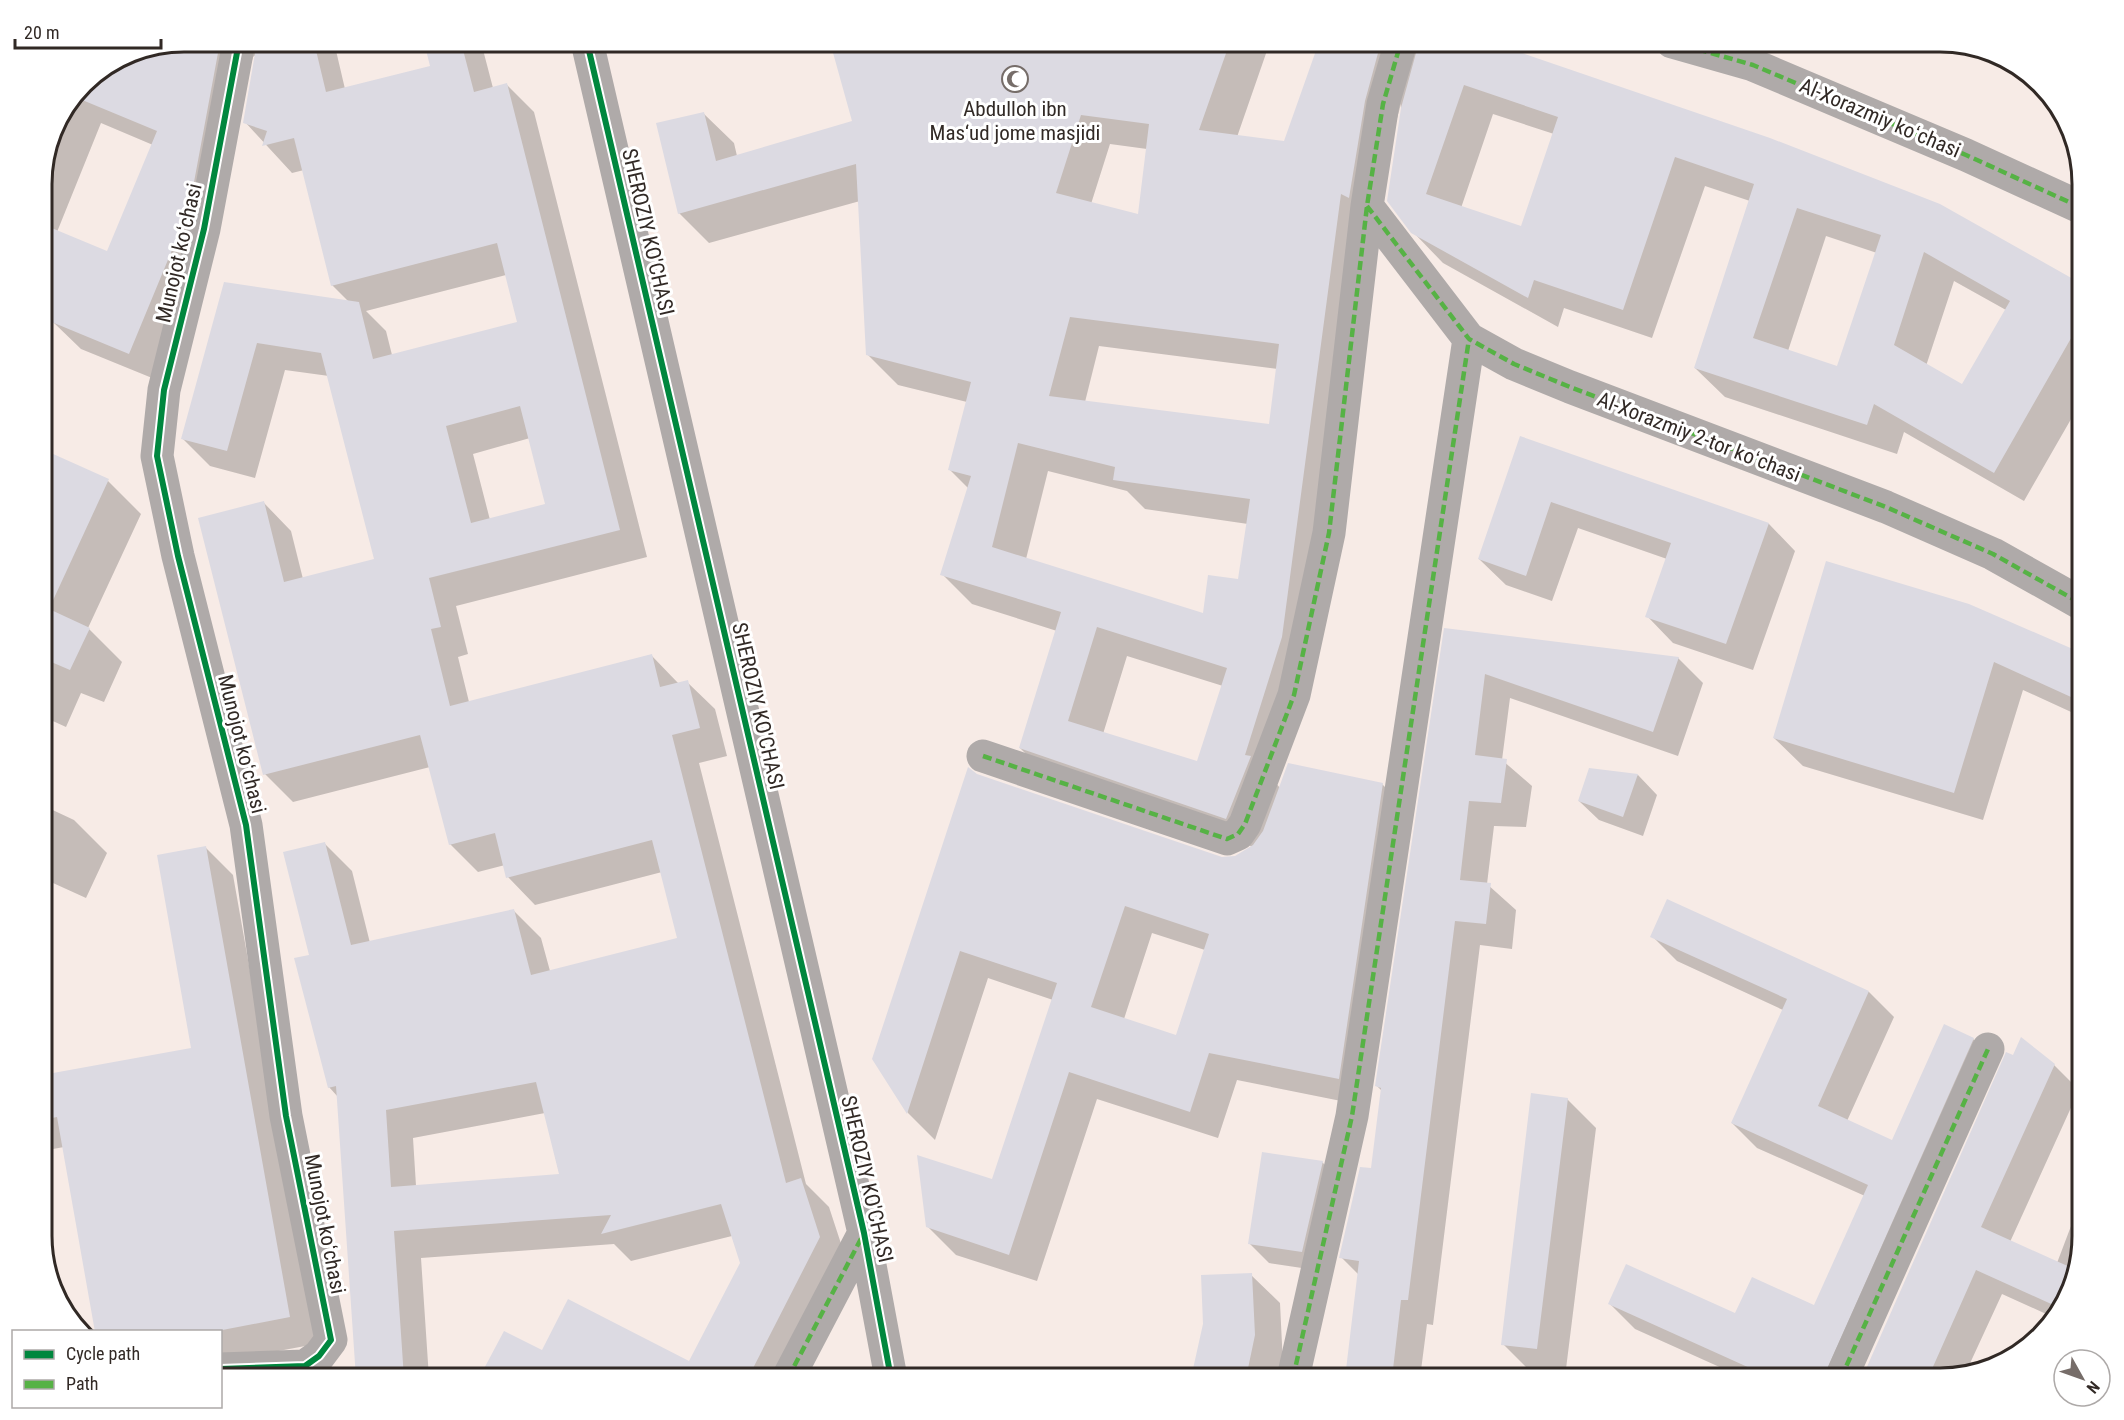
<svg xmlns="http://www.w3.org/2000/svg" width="2124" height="1420" viewBox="0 0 2124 1420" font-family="'Roboto Condensed',sans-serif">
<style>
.shadow{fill:#0003;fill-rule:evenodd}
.building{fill:#dcdae2;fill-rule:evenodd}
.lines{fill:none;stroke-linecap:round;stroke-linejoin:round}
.street{stroke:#afaaa9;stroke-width:33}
.quiet{stroke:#56b245;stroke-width:4.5;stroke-dasharray:9 4.5;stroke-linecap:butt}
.cycleway-casing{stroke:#fff;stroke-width:10}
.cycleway{stroke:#00873e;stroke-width:6}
.labels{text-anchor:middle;stroke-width:6;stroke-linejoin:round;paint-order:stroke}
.poi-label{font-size:21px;fill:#312925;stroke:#fff}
.street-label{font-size:21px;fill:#312925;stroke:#fff}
.rim{fill:none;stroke:#312925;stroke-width:3}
</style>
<rect width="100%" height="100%" fill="#f7ebe6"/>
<path class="shadow" d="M184,42H334L345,89L431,67L425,42H481L493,88L506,84L534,112L647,557L456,606L468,654L458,657L469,702L651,655L679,684L687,682L715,709L727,756L699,763L806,1184L829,1207L848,1265L790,1378H481L543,1352L690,1362L741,1263L732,1236L631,1261L614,1244L421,1258L429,1378H358L338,1097L329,1087L310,956L324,843L352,871L370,943L513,910L541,938L550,971L679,939L662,872L535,905L508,877L505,865L478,872L450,844L430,767L293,802L265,774L264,503L291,531L303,579L375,560L329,376L285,370L255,478L210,466L182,438L226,284L349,302L332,285L304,170L292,173L245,122L257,54L253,57L157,380L81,349L53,322L42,295V175L53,129L84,83L130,53ZM101,123L153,145L108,253L57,232ZM506,275L518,323L392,355L386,331L366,311ZM530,438L547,505L490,520L473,454ZM545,1113L560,1176L416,1186L413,1138Z
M832,42H1270L1237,137L1285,143L1318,49L1298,42H1486L2082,286V400L2024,501L1904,432L1897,454L1725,397L1695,368L1750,201L1705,186L1652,338L1564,308L1558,327L1443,263L1413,232L1401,104L1394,129L1275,782L1280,788L1382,784L1410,812L1366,1106L1237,1080L1218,1138L1097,1099L1037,1281L956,1255L928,1227L993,1181L1053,1000L988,978L935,1140L908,1113L873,1059L976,775L1222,858H1235L1253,847L1050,778L1020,748L1057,631L972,604L942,574L969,489L950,470L967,402L898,385L868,355L860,201L709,243L679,213L704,114L734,143L737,156L854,122ZM1493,114L1554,134L1522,228L1461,208ZM1110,144L1147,149L1139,216L1091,204ZM1826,236L1877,253L1838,368L1788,351ZM1954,281L2006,310L1962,387L1926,366ZM1099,346L1278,369L1271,426L1085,402ZM1048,471L1127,491L1145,509L1248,524L1240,581L1204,615L1026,559ZM1127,656L1223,686L1198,763L1103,734ZM1152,933L1205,950L1176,1037L1124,1019Z
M1521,438L1769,524L1795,551L1753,670L1673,643L1647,616L1667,559L1578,528L1552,601L1506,585L1479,559Z
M42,451L108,481L141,514L88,628L122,662L104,702L81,693L66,727L44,717L42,721Z
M1827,563L2082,655V717L2023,690L1983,820L1803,766L1774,738Z
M1446,629L1678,658L1703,683L1678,756L1510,698L1502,760L1532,786L1526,827L1494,826L1487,884L1516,910L1512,949L1480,945L1433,1325L1427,1324L1420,1378H1347L1359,1275L1341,1257L1372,1170L1382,1091L1377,1086Z
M1638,775L1657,795L1643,836L1599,820L1579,801Z
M42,805L74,820L107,853L86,898L42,878Z
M206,848L233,875L316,1344L273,1352L220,1378V1332H97L64,1147L42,1151V1077L193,1050Z
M1652,936L1869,992L1894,1017L1847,1121L1893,1142L1973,1039L1998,1064L1856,1378H1744L1635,1329L1610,1304L1736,1315L1814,1307L1865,1196L1757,1148L1732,1123L1783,1010L1677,961Z
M2054,1065L2079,1090L2010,1242L2057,1263L2082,1197V1236L2058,1315L2055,1318L2002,1294L1966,1372L1940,1378H1863Z
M1567,1099L1596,1128L1565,1377L1532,1373L1503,1344Z
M1322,1162L1342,1182L1322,1271L1269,1263L1250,1244Z
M1251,1275L1280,1303L1283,1365L1280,1378H1193Z"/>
<path class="building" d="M184,42H220L189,209L129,354L42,318V224L107,251L157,131L75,97L84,83L130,53Z
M257,42H314L326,92L430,66L424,42H461L474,92L507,83L620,530L429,578L441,627L431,629L450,706L652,654L660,687L688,680L700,728L672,735L786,1183L801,1178L820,1237L748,1378H479L504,1331L542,1350L568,1299L689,1361L740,1263L721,1204L601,1234L611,1215L394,1231L404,1378H356L336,1086L328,1088L294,958L309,955L283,852L325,842L351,945L514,909L531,975L677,938L652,840L506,878L495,833L449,845L420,735L263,775L198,518L264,501L284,582L374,559L321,353L257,343L227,451L181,439L224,282L359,302L373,359L517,322L497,243L331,286L294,138L262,146L267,131L243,123ZM520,406L545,504L471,523L446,426ZM536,1082L559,1174L391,1187L386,1110Z
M830,42H1230L1199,130L1284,141L1319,42H1381L1365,101L1349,198L1341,194L1282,637L1245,755L1251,756L1226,819L1019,748L1061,612L940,575L971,476L948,470L971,382L866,355L856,164L678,214L656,123L704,112L716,161L852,121ZM1081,115L1149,124L1138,214L1056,193ZM1070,317L1279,344L1269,424L1049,396ZM1018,443L1115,467L1113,480L1250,499L1238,579L1208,575L1203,613L992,547ZM1097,627L1227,668L1197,761L1068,721Z
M1419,42H1490L1770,138L1940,204L2082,284V319L1994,473L1874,404L1867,425L1694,368L1754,184L1675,157L1623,310L1534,280L1528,298L1411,233L1387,201L1401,108ZM1464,85L1558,117L1521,226L1426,194ZM1797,208L1881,235L1837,366L1753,338ZM1924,252L2010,301L1962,384L1894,345Z
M1520,436L1769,523L1726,644L1645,617L1671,543L1551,502L1526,576L1478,559Z
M42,449L109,479L49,609L90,628L70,670L42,658Z
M1826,561L1969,604L2082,653V702L1994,662L1954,793L1773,738Z
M1444,628L1679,657L1653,732L1485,674L1475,755L1507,759L1501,803L1469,801L1460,880L1491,883L1486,924L1455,921L1408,1300H1401L1392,1378H1345L1359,1261L1339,1258L1360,1167L1371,1168L1381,1088L1375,1086Z
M1288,763L1383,783L1339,1079L1209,1053L1190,1112L1069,1072L1009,1255L926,1227L917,1155L992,1179L1057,983L960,951L907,1114L872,1059L968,767L977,774L1222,857L1235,856L1253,845L1263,831ZM1125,906L1209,934L1176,1035L1091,1007Z
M1589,768L1638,774L1623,817L1578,801Z
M206,846L290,1317L212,1332H95L57,1117L42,1120V1075L191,1048L157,855Z
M1667,899L1869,991L1818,1106L1892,1140L1944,1024L1974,1038L1823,1378H1772L1608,1304L1626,1264L1735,1313L1752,1277L1814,1305L1868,1185L1731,1123L1787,999L1650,937Z
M2021,1037L2055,1064L1981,1227L2072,1268L2060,1308L1976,1270L1928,1378H1862L2006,1052L2013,1055Z
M1531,1093L1568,1098L1537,1349L1501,1345Z
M1262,1152L1323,1161L1302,1252L1248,1244Z
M1252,1273L1255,1335L1246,1378H1191L1203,1324L1201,1275Z"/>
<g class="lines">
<path class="street" d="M587,42L864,1233L891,1378
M1672,42L1753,65L1966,155L2082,208
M1367,206L1469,339L1514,364L1570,387L1886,507L1993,554L2082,604
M983,756L1227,839L1238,834L1245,824L1294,695L1329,533L1367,206L1383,104L1401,42
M220,1369L305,1366L319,1356L331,1340L286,1116L246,825L178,556L157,456L164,390L204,229L239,42
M788,1378L864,1233
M1293,1378L1352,1116L1469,339
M1841,1378L1988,1049"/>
<path class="quiet" d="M1672,42L1753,65L1966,155L2082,208
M1367,206L1469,339L1514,364L1570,387L1886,507L1993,554L2082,604
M983,756L1227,839L1238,834L1245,824L1294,695L1329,533L1367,206L1383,104L1401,42
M788,1378L864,1233
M1293,1378L1352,1116L1469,339
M1841,1378L1988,1049"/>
<defs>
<path id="cycleway" d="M587,42L864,1233L891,1378
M220,1369L305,1366L319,1356L331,1340L286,1116L246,825L178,556L157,456L164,390L204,229L239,42"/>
</defs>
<use href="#cycleway" class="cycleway-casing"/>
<use href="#cycleway" class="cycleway"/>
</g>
<defs>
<symbol id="mosque-ring" viewBox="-11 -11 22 22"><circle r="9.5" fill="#fff" stroke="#766d69" stroke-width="1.5"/><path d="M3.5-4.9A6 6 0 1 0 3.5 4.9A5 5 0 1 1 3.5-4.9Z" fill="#766d69"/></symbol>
</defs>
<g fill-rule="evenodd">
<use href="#mosque-ring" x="1000" y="64" width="30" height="30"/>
</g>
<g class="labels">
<g class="poi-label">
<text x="1015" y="116">Abdulloh ibn<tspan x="1015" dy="24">Mas‘ud jome masjidi</tspan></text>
</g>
<g class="street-label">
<text transform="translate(1880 118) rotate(23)" y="7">Al-Xorazmiy koʻchasi</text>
<text transform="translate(648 232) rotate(77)" y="7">SHEROZIY KO'CHASI</text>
<text transform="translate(179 253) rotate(-77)" y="7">Munojot koʻchasi</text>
<text transform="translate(1699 437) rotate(21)" y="7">Al-Xorazmiy 2-tor koʻchasi</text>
<text transform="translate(758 706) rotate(77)" y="7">SHEROZIY KO'CHASI</text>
<text transform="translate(242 744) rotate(76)" y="7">Munojot koʻchasi</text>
<text transform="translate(867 1179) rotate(77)" y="7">SHEROZIY KO'CHASI</text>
<text transform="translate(325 1224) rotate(79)" y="7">Munojot koʻchasi</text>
</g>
</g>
<path d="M0 0H2124V1420H0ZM184 52H1940A132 132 0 0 1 2072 184V1236A132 132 0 0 1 1940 1368H184A132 132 0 0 1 52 1236V184A132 132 0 0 1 184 52Z" fill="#fff" fill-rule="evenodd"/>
<path class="rim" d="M184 52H1940A132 132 0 0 1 2072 184V1236A132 132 0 0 1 1940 1368H184A132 132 0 0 1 52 1236V184A132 132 0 0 1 184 52Z"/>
<rect x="12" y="1330" width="210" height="78" fill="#ffffff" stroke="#ada9a8" stroke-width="1.5"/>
<rect x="24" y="1350" width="30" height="9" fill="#00873e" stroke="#ada9a8" stroke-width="1.5"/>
<text x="66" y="1360" font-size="18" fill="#312925">Cycle path</text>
<rect x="24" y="1380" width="30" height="9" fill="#56b245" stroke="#ada9a8" stroke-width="1.5"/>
<text x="66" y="1390" font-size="18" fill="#312925">Path</text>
<g transform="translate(2082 1378) rotate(130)"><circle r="28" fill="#ffffff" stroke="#ada9a8" stroke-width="1.5"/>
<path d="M0-4.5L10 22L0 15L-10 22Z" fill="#766d69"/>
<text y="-9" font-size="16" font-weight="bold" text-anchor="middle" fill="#312925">N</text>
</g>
<path d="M15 39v9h146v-9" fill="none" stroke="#312925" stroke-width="3"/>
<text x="24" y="39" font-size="18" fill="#312925" stroke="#ffffff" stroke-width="4.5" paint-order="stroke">20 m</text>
</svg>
